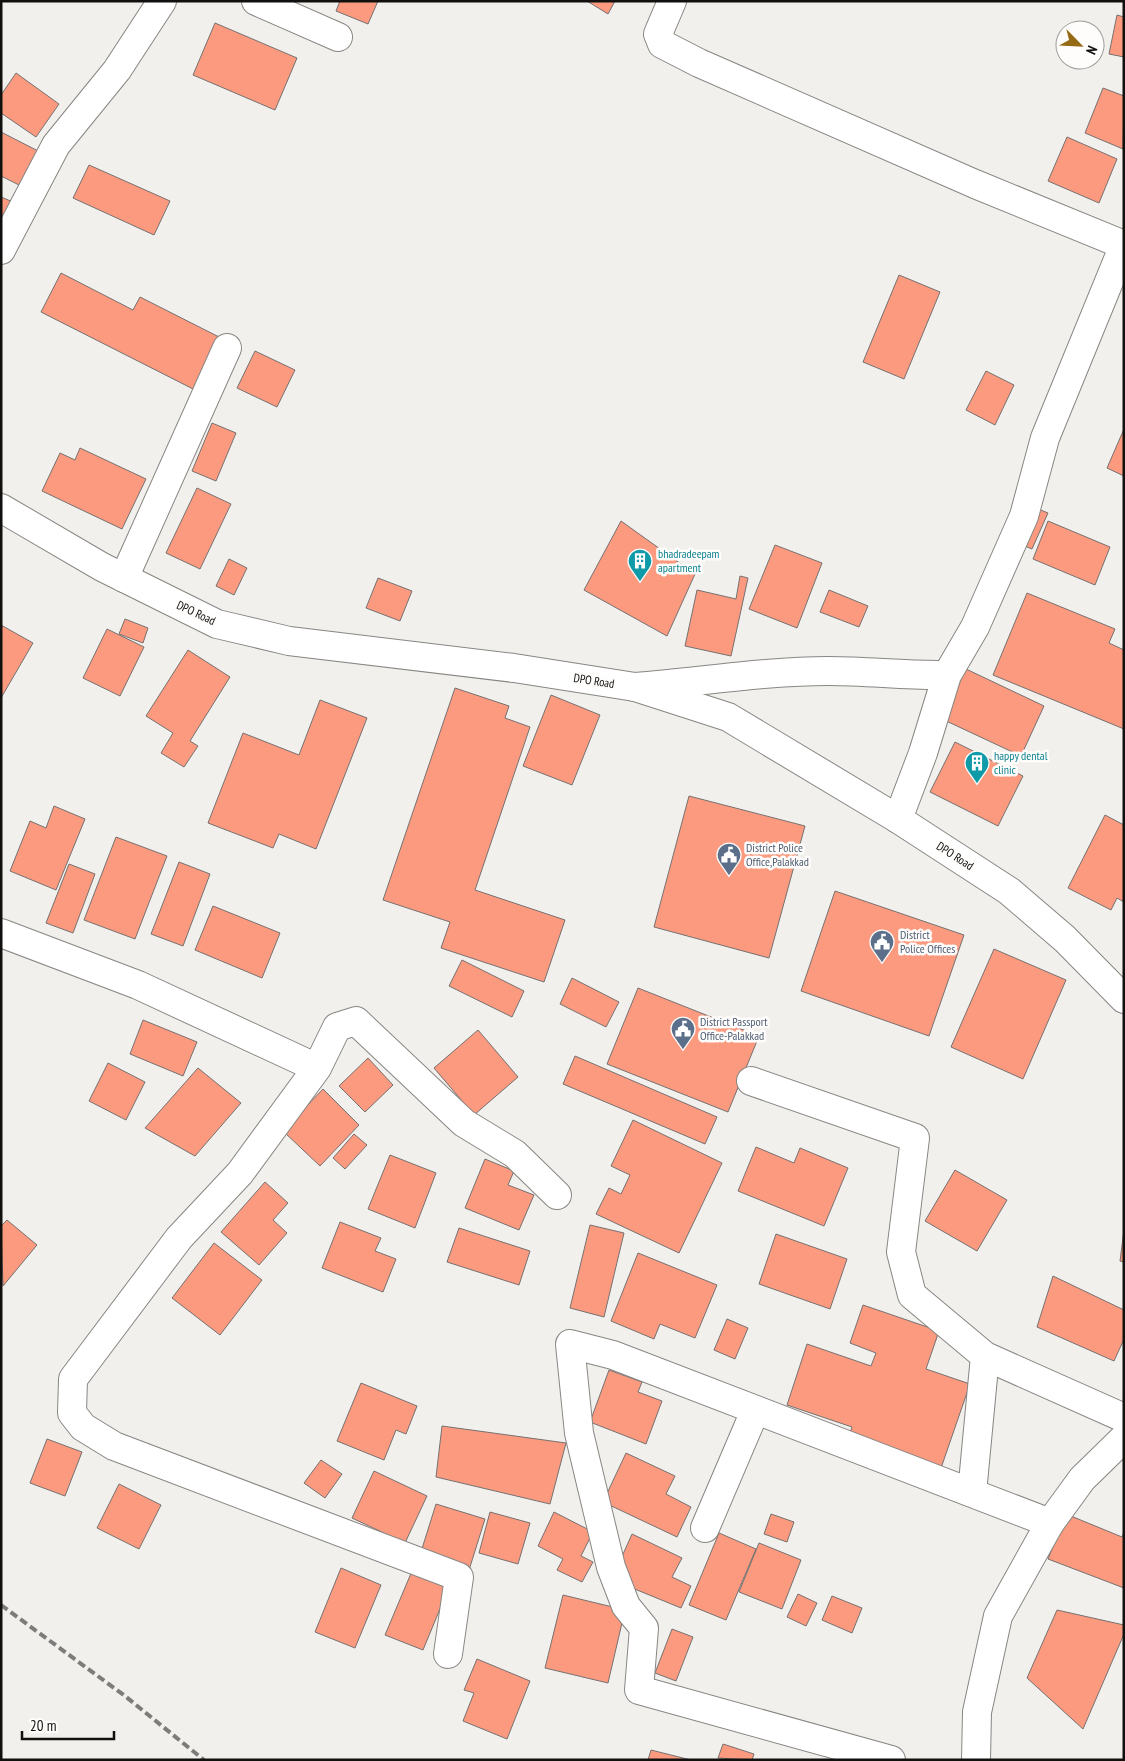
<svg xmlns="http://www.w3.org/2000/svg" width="1125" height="1761" viewBox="0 0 1125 1761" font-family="'PT Sans Narrow',sans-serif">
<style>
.building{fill:#fb9a7f;stroke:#757170}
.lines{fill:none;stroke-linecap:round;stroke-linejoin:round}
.street-casing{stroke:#888683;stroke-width:30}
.secondary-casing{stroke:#888683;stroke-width:30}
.street{stroke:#fff;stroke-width:28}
.secondary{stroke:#fff;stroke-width:28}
.rail{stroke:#7d7c7a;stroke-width:4;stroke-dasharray:8 4;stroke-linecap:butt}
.labels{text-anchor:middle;stroke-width:5;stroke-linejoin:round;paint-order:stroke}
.culture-label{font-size:12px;fill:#0d838f;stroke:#fffdfb;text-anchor:start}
.street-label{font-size:12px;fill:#11100f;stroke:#fffdfb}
.service-label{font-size:12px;fill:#4e5e75;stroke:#fffdfb;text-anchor:start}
</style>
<rect width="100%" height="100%" fill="#f2f0ed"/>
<path class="building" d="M340,1H378L368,24L336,11Z
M587,1H615L608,14Z
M1117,15L1124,17V57L1109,54Z
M215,23L297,58L275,110L193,75Z
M16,73L59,104L36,137L1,113V95Z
M1103,88L1124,96L1123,149L1085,133Z
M1,132L44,154L27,189L1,176Z
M1067,137L1117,159L1099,203L1048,181Z
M89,165L170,201L154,235L73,198Z
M1,197L13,202L1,227Z
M61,273L133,310L140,297L225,340L199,392L41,312Z
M899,275L940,292L904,379L863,362Z
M255,351L295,370L277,407L237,388Z
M986,371L1014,385L995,425L966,410Z
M212,423L236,433L216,481L192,471Z
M1124,429V476L1107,468Z
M80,448L146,479L122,529L42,491L60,453L75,460Z
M197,488L231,504L200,569L166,553Z
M1036,508L1048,513L1032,549L1020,544Z
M621,521L695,574L667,636L584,590Z
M1048,521L1110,547L1095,585L1033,559Z
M775,545L822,563L797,628L749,609Z
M229,559L247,568L234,595L216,586Z
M740,576L748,578L731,656L685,646L697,590L736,599Z
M378,578L412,591L400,621L366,608Z
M829,590L868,606L859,627L820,612Z
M1027,593L1115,629L1109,643L1124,650V729L993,675Z
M125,619L148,628L143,643L119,634Z
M1,625L33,643L1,698Z
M107,629L144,647L120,696L83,678Z
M188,650L230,677L190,741L198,746L184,767L161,753L173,733L146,716Z
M966,669L1044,706L1021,756L942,719Z
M455,688L509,706L505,718L530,727L475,890L565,920L544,982L441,948L450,922L383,900Z
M551,695L600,715L572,785L523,766Z
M320,700L367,718L316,849L279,834L273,848L208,823L243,733L299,755Z
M955,742L1023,776L998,826L930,792Z
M689,796L805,826L769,958L654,927Z
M54,806L85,819L56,890L10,871L30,821L46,828Z
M1105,815L1124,825V902L1117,898L1111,910L1068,888Z
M116,837L167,856L135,939L84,920Z
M179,862L210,874L183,946L151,934Z
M69,864L95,874L73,933L46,923Z
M835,891L964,935L929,1036L801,991Z
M213,906L280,933L262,978L195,950Z
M994,949L1066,980L1023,1079L951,1047Z
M462,960L524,991L512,1017L449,986Z
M572,978L619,1002L606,1027L560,1004Z
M638,988L759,1036L728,1112L607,1064Z
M143,1020L197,1042L183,1076L130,1054Z
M478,1030L518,1077L474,1115L434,1068Z
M575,1056L717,1117L705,1144L563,1084Z
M368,1058L393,1085L365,1112L339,1086Z
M108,1063L145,1082L126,1120L89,1101Z
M198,1068L241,1103L195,1156L145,1128Z
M323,1089L359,1125L320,1166L283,1131Z
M633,1120L722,1163L679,1253L596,1214L609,1188L621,1194L630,1175L611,1166Z
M354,1134L367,1145L345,1169L333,1158Z
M756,1147L794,1163L800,1148L848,1168L824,1226L738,1191Z
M390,1155L436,1173L415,1228L368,1209Z
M485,1159L514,1171L508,1185L534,1195L519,1230L465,1208Z
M955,1170L1007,1200L977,1251L925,1221Z
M265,1182L288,1203L273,1220L287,1233L259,1265L221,1232Z
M7,1220L37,1245L3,1286L1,1226Z
M340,1222L381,1238L375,1251L396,1259L383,1292L322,1268Z
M590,1225L624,1233L604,1317L570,1308Z
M459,1228L530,1251L519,1285L447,1262Z
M1124,1230V1262L1120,1261Z
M776,1234L847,1259L830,1309L759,1284Z
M214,1243L262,1280L220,1335L172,1298Z
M638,1253L717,1285L695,1338L660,1324L654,1339L611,1321Z
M1053,1276L1124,1310V1339L1114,1361L1037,1327Z
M863,1305L939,1331L926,1369L970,1384L940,1471L848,1438L852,1427L787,1405L807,1344L871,1366L876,1353L850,1343Z
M727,1319L748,1328L735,1359L714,1350Z
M609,1370L642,1382L638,1392L662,1401L646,1444L590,1422Z
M361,1383L417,1406L406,1434L396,1430L384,1460L337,1441Z
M442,1426L566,1443L550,1504L436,1477Z
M47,1439L82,1452L65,1496L30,1483Z
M626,1453L675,1476L666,1494L691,1507L677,1537L603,1502Z
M321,1460L342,1474L325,1498L304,1483Z
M374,1471L427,1496L405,1543L352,1518Z
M119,1484L161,1505L139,1549L97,1528Z
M436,1504L485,1519L469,1570L420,1555Z
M490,1512L530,1523L518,1564L479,1553Z
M554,1512L593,1532L581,1556L593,1562L582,1582L557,1570L563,1559L538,1546Z
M771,1514L794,1522L787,1542L764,1534Z
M1066,1514L1122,1537L1124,1532V1588L1048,1559Z
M719,1533L756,1549L726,1620L689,1605Z
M632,1534L682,1558L672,1577L691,1586L681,1608L620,1583L616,1570Z
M759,1543L801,1560L782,1609L739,1592Z
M341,1568L381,1585L355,1648L315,1632Z
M412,1571L449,1587L423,1650L385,1635Z
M798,1594L817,1603L806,1626L787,1617Z
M563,1595L625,1610L608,1683L545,1668Z
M832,1596L862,1608L852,1633L822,1620Z
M1057,1610L1124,1625V1634L1083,1729L1027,1678Z
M672,1629L693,1637L676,1681L655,1673Z
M477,1659L530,1681L507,1739L463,1721L474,1693L464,1690Z
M723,1744L754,1754L752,1760L718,1758Z
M651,1750L691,1760H648Z"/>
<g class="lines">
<defs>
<path id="street" d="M256,1L338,37
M672,1L658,34L662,44L699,63L975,184L1124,245
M1,250L56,145L117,70L162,1
M124,578L227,348
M635,687C700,682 764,671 829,671C869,671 908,676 947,675L975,627L1024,516L1045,438L1124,245
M898,819L923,753L947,675
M1,933L138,985L317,1068
M751,1081L915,1138L901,1252L912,1295L985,1356L972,1493
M985,1356L1124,1418
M705,1528L755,1411
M448,1654L459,1577L114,1446L83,1427L72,1413L73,1379L179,1238L240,1173L317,1068L337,1027L356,1021L464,1123L515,1154L557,1195
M891,1760L639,1690L644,1628L626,1606L611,1567L579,1433L570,1344L613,1355L1050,1523"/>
<path id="secondary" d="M1,508L102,567L217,624L289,641L514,668L635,687L728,717L898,819L1009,891L1065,939L1124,999
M976,1760L977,1712L998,1616L1050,1523L1082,1479L1124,1438"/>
</defs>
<use href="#street" class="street-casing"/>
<use href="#secondary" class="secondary-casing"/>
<use href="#street" class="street"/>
<use href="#secondary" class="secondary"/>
<path class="rail" d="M1,1605L125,1696L204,1760"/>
</g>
<defs>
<symbol id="building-pin" viewBox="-11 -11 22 30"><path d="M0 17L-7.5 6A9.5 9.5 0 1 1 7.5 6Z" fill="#0f9aa8" stroke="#fffdfb"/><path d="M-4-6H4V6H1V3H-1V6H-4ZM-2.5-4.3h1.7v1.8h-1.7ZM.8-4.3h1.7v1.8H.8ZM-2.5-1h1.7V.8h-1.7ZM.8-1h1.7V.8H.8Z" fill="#fff"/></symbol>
<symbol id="civic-pin" viewBox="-11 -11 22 30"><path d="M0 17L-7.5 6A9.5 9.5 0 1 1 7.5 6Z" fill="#5c6f8a" stroke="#fffdfb"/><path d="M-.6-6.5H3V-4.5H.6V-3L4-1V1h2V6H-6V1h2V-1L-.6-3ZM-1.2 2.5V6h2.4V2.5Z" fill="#fff"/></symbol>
</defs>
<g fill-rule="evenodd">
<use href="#building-pin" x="626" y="547" width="28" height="38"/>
<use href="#building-pin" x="963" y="749" width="28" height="38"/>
<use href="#civic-pin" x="715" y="841" width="28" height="38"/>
<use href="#civic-pin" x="868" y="928" width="28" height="38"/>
<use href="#civic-pin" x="669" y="1015" width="28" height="38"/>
</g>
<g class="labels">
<g class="culture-label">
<text x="658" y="558">bhadradeepam<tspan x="658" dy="14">apartment</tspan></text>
<text x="994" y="760">happy dental<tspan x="994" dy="14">clinic</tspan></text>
</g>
<g class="street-label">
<text transform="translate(196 613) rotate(25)" y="4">DPO Road</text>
<text transform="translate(594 681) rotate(9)" y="4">DPO Road</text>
<text transform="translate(955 856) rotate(33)" y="4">DPO Road</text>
</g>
<g class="service-label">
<text x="746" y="852">District Police<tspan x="746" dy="14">Office,Palakkad</tspan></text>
<text x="900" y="939">District<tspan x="900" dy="14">Police Offices</tspan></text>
<text x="700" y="1026">District Passport<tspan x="700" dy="14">Office-Palakkad</tspan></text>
</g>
</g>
<rect width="1125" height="1761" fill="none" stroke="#11100f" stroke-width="5"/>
<g transform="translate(1080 45) rotate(114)"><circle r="24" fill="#fffdfb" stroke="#a09e9d"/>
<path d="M0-4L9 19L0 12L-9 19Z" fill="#946a14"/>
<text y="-8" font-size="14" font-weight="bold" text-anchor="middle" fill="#11100f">N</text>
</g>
<path d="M22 1731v8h92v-8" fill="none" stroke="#11100f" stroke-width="2.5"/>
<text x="30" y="1731" font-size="15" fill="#11100f" stroke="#fffdfb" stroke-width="4" paint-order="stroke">20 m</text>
</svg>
